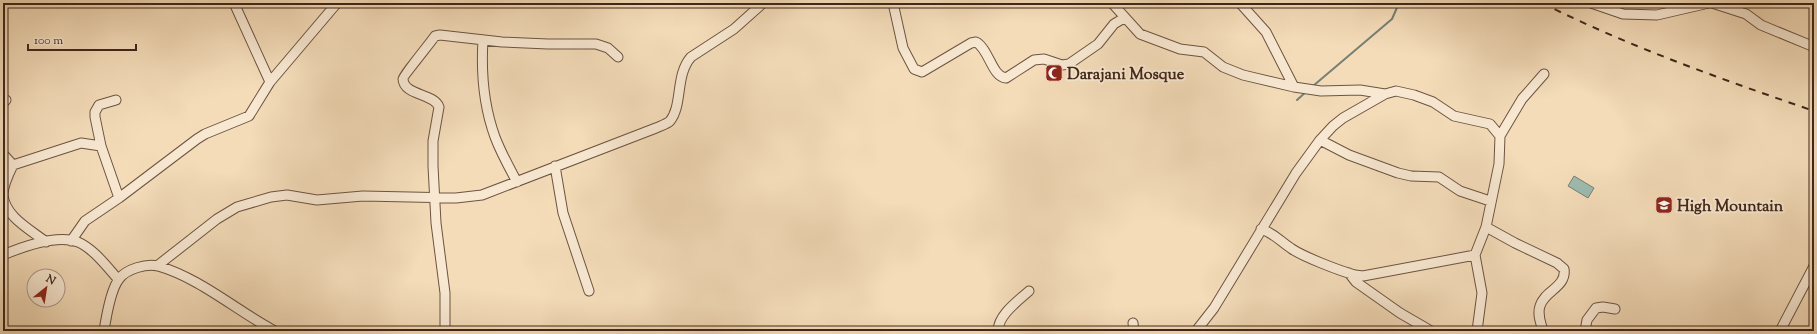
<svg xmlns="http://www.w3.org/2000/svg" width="1817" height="334" viewBox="0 0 1817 334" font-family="'Sorts Mill Goudy',serif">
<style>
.water{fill:#9cbcb0;stroke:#778074}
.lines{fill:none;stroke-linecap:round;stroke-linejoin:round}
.stream{stroke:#778074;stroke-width:2}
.minor-casing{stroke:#6c5441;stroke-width:11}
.minor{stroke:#f8e8d2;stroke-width:9}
.rail{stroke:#3f2619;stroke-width:2;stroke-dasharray:7 7;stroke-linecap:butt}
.labels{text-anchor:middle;stroke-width:4;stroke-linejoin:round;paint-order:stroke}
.poi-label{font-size:16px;font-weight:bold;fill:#3f2619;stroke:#f8e8d2;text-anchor:start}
</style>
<rect width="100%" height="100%" fill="#f4dcb9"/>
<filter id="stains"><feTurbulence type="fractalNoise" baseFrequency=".005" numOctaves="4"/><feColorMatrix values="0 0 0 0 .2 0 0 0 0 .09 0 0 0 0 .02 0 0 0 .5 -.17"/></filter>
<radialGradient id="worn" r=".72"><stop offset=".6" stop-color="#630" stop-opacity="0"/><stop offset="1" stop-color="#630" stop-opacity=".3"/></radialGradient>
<path class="water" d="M1574,176L1594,188L1588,198L1568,186Z"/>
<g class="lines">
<path class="stream" d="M1313,86L1392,19L1399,3
M1297,100L1307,91"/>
<defs>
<path id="minor" d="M234,3L270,82
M893,3L903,48L914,69L922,72L971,43L976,42C989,49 992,77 1006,78L1034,60L1044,59L1062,65L1069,64L1098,44L1114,24L1124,18
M1112,3L1140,34L1180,49L1204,52L1223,67L1243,75L1294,87L1321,91L1360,90L1385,94
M1240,3L1266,32L1294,87
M1591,3L1623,14L1657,15L1709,3
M1712,3L1746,14L1761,25L1812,46H1814
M483,40C481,72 484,107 495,137C501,153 509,167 517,182
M116,100L99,105L95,112V117L101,146L119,198
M3,103L6,100
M1320,140L1349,155L1398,173L1411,176L1439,177L1460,191L1490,201
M3,154L13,165
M555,166L563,213L589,291
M1486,227L1515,243L1557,263L1564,269C1567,287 1544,291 1540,306C1537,315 1541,323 1543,331
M1261,229C1274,233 1281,242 1292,249C1304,257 1340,271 1355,275L1363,276L1475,255
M71,241L85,221L119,198L197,139L205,134L249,116L270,82L337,3
M46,242C31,230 5,217 3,195C3,185 9,173 13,165L81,143L101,146
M3,255C22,247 57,234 78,242C94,249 107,267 118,279
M157,266L217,219L237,207L271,197L287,195L317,200L363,196L456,198L482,195L656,128C660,126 667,124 670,121C683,105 675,75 691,57L734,29L763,3
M1349,273L1356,282L1400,313L1431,331
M1133,323L1134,331
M104,331C106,318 111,289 119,279C126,269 147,263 158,266C200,278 237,311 275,331
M445,331V293L436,223L433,166V141L439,107C434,93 404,96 403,79C403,76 431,42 435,36L440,35L502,42L548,44H596L608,48L618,57
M998,331C998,315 1018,301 1029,291
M1196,331L1214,308L1296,173L1320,140L1333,126L1343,118L1385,94L1396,91L1414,95L1433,102L1454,116L1490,124L1500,136L1522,99L1544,74
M1477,331L1482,293L1475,255L1486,227L1499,164L1500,136
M1585,331L1587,320L1596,308L1603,307L1615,309
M1780,331L1814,266"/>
</defs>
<use href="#minor" class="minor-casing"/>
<use href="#minor" class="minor"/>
<path class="rail" d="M1542,3C1630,47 1721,79 1814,111
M1800,3L1814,14"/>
</g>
<defs>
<symbol id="mosque-square" viewBox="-11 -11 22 22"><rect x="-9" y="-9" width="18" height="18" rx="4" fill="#8f2418" stroke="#f8e8d2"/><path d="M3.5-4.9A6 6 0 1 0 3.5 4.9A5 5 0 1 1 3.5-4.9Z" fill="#fff"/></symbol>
<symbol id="school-square" viewBox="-11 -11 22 22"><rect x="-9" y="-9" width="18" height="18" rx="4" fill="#8f2418" stroke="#f8e8d2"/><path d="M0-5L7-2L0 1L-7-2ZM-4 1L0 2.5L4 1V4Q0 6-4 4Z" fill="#fff"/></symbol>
</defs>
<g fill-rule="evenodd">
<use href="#mosque-square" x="1044" y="63" width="20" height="20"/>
<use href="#school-square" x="1654" y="195" width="20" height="20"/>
</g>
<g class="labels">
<g class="poi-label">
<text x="1067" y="79">Darajani Mosque</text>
<text x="1677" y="211">High Mountain</text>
</g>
</g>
<rect width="1817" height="334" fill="none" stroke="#f4dcb9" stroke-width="16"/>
<rect x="4" y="4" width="1809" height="326" fill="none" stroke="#3f2619" stroke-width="2"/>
<rect x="8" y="8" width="1801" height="318" fill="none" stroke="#3f2619"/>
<g transform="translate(46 288) rotate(30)"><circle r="19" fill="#f8e8d2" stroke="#ae9a88"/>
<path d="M0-3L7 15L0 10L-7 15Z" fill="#8f2418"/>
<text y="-6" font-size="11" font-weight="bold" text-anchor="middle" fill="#3f2619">N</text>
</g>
<path d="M28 44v6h108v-6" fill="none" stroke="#3f2619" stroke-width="2"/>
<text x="34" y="44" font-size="12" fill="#3f2619" stroke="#f8e8d2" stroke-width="3" paint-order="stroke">100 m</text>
<rect width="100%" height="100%" filter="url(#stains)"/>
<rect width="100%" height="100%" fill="url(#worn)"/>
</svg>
